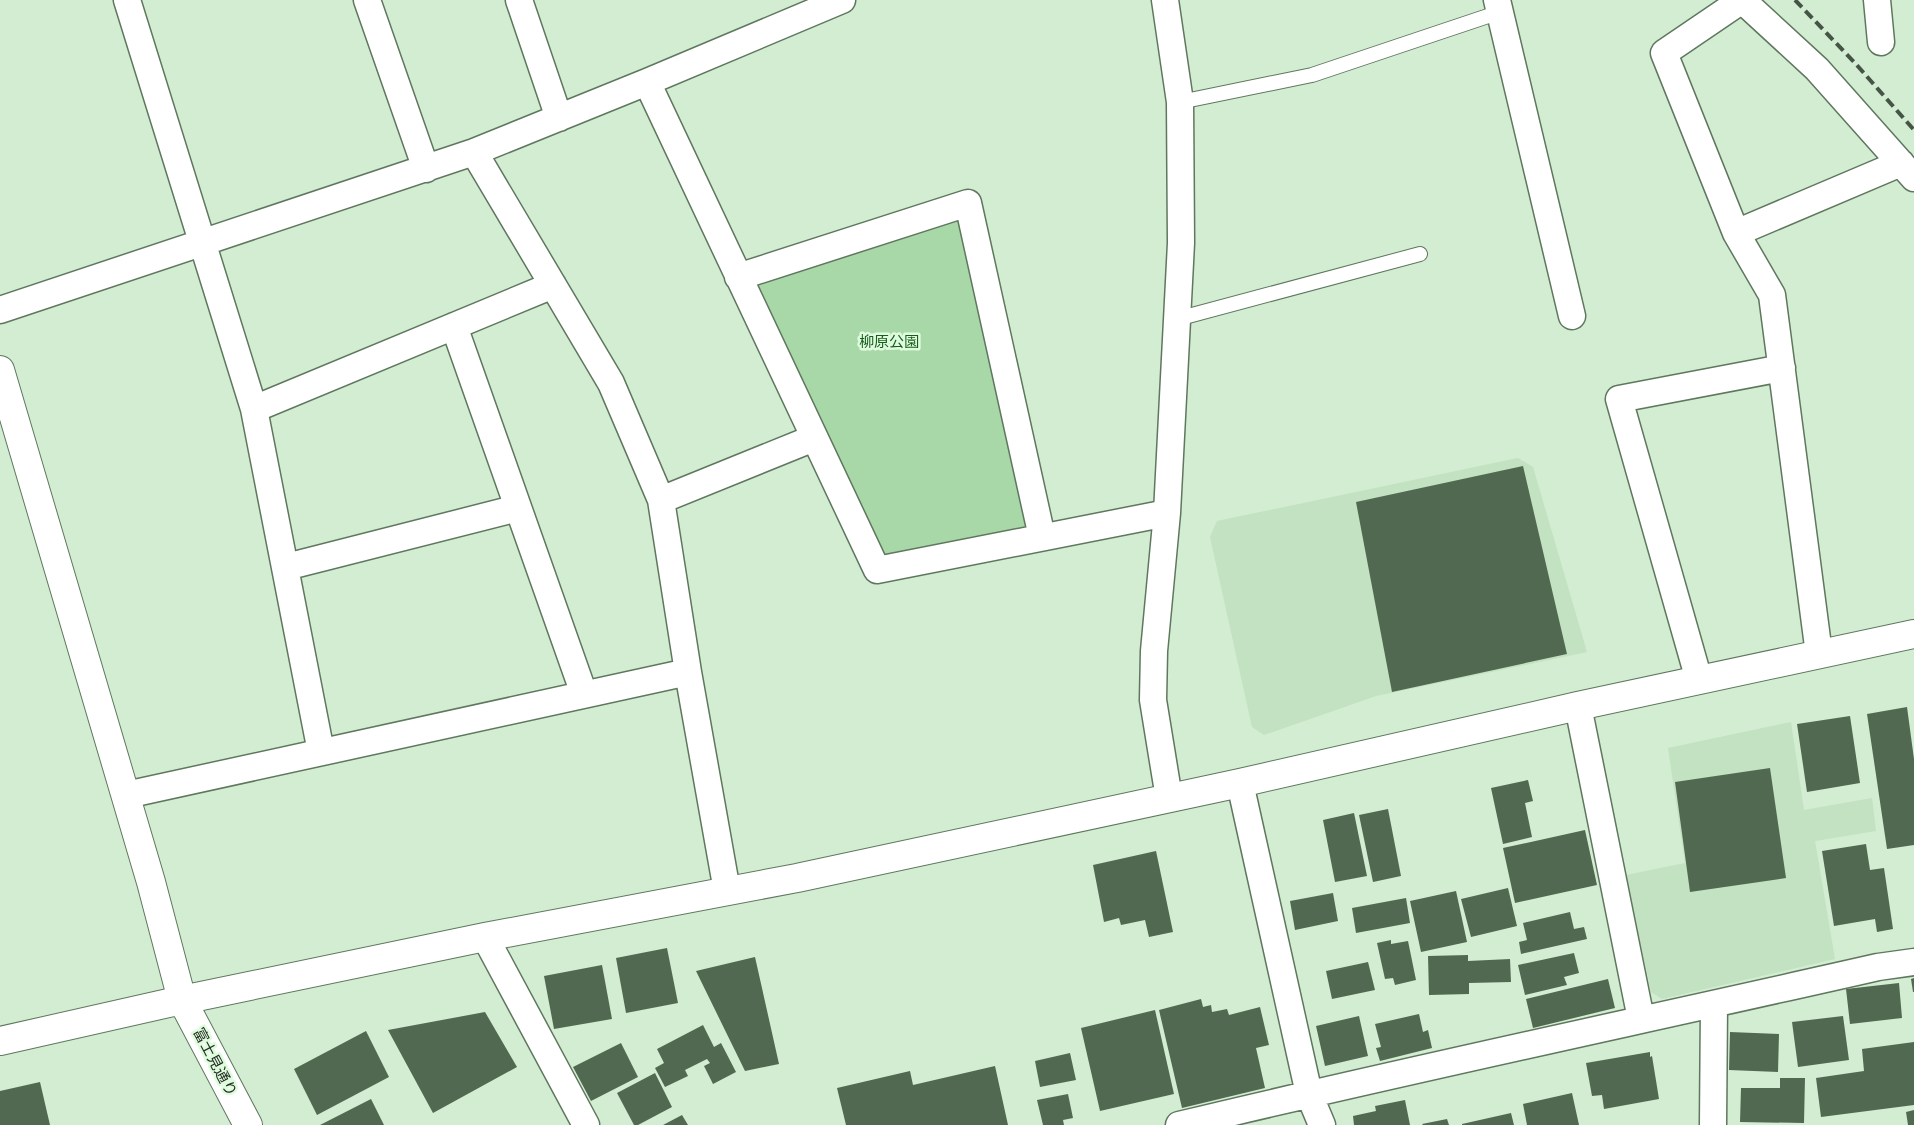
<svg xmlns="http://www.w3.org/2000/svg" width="1914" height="1125" viewBox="0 0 1914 1125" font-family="'Fira Sans','Noto Sans JP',sans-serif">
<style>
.built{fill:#c2e2c1}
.green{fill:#a8d8a7}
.building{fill:#516951}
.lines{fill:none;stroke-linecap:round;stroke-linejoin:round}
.service-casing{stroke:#5f775e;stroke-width:16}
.minor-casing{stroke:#5f775e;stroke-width:29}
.tertiary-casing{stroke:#5f775e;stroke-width:30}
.service{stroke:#fff;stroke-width:14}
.minor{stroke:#fff;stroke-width:26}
.tertiary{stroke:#fff;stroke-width:28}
.rail{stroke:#465446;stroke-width:4;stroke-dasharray:10 5;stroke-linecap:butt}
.labels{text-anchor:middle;stroke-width:5;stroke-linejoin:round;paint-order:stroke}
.park-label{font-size:15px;fill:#185d1e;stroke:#dffbde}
.street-label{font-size:15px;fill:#232d23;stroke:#dffbde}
</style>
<rect width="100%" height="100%" fill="#d2edd1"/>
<path class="built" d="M1518,458L1533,467L1587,652L1376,696L1264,735L1252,727L1210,537L1217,521Z
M1791,722L1804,810L1872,798L1876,831L1815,841L1835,959L1662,999L1651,992L1626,875L1685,863L1668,748Z"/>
<path class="green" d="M968,203L1042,537L877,570L738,277Z"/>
<path class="building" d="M1523,466L1567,654L1392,692L1356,502Z
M1907,707L1914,759V845L1887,849L1867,714Z
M1850,716L1860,783L1807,792L1797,724Z
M1770,768L1786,878L1690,892L1675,782Z
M1528,780L1533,801L1525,803L1532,837L1503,844L1491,788Z
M1388,809L1401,876L1373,882L1359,815Z
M1354,813L1367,876L1335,882L1323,820Z
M1585,830L1597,885L1515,903L1503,848Z
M1866,844L1870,870L1884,868L1893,929L1877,932L1875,919L1834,926L1822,851Z
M1156,851L1173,932L1149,937L1145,920L1121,925L1119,918L1104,922L1093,865Z
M1508,888L1517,926L1471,937L1461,899Z
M1456,891L1467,942L1421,952L1410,901Z
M1333,893L1338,921L1295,930L1290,901Z
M1406,898L1410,923L1356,933L1352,908Z
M1570,912L1574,929L1584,927L1587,939L1521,954L1519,942L1527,940L1523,923Z
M1391,940V944L1408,941L1416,980L1395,985L1393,978L1385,979L1377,943Z
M667,948L678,1003L626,1013L616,958Z
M1574,953L1579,973L1564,977L1567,985L1525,995L1518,965Z
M1468,955V961L1510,959L1511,982L1469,983V994L1429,995L1428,956Z
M755,957L779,1064L745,1071L696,971Z
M1368,962L1375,990L1332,999L1326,971Z
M602,965L612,1019L554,1029L544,976Z
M1914,978V992H1913L1911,979Z
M1608,979L1615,1008L1533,1028L1526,999Z
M1899,983L1902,1018L1850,1024L1846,989Z
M1201,999L1203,1007L1211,1005L1212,1012L1227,1009L1229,1015L1260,1007L1269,1045L1256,1048L1265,1088L1182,1108L1159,1010Z
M1155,1010L1174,1094L1100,1111L1081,1028Z
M485,1012L517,1067L433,1113L388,1030Z
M1419,1014L1423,1032L1428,1030L1432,1048L1380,1061L1376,1048L1381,1047L1375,1024Z
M1359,1016L1368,1056L1325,1066L1316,1026Z
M1843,1016L1849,1060L1798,1067L1792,1022Z
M703,1025L714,1047L721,1043L736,1072L713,1084L704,1066L710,1063L707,1059L685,1070L688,1076L665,1087L655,1068L664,1063L657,1049Z
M366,1031L389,1077L317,1115L294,1069Z
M1730,1032L1779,1034L1778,1072L1729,1070Z
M1914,1042V1105L1821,1117L1816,1078L1864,1071L1862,1049Z
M621,1043L638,1077L591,1101L573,1067Z
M1650,1052V1057L1652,1056L1659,1099L1604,1109L1602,1095L1592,1096L1586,1063Z
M1070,1053L1076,1080L1040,1087L1035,1061Z
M995,1066L1008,1125H846L837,1088L910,1071L913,1085Z
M655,1073L672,1107L638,1125H634L617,1093Z
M1780,1078H1805L1804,1123L1740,1122L1741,1088H1780Z
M40,1082L50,1125H0V1091Z
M1572,1093L1579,1125H1527L1523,1104Z
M1068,1094L1073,1118L1063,1120L1064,1125H1043L1037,1100Z
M371,1099L384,1125H320Z
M1405,1100L1410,1125H1354L1353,1116L1376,1111L1375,1106Z
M1914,1110V1125H1908L1906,1112Z
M1511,1113L1514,1125H1462V1124Z
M682,1115L688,1125H663Z
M1447,1119L1449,1125H1423L1422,1124Z"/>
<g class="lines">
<defs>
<path id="service" d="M1180,102L1312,75L1500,12
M1177,319L1420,254"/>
<path id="minor" d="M127,0L254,409L321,752
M367,0L426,169
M519,0L559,118
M1165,0L1180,102L1181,243L1167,513L1154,651L1153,700L1169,798
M1497,0L1572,316
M1742,0L1664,53L1736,233L1772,295L1819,654
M1742,0L1817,69L1914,178
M1877,0L1881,42
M647,82L877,570L1167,513
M474,152L611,383L661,500L688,672L727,891
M1736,233L1901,163
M738,277L968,203L1042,537
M0,310L474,152L647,82L842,0
M454,326L584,694
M254,409L553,285
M661,500L814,438
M286,567L518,508
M1699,680L1619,399L1782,368
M1578,706L1641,1019
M1240,783L1309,1094L1322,1125
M126,795L688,672
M485,937L586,1125
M1179,1125C1411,1069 1645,1020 1878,967L1914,962
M1713,1125L1714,1004"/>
<path id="tertiary" d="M0,370L151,882L182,1000L248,1125
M0,1041L182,1000L485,937L797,878L1240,783L1578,706L1914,634"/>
</defs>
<use href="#service" class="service-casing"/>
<use href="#minor" class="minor-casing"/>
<use href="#tertiary" class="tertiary-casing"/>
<use href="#service" class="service"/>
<use href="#minor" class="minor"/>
<use href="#tertiary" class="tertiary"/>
<path class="rail" d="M1795,0L1855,63L1914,130"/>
</g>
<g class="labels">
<g class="park-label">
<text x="889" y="347">柳原公園</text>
</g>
<g class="street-label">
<text transform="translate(215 1062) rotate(62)" y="5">富士見通り</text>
</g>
</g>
</svg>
